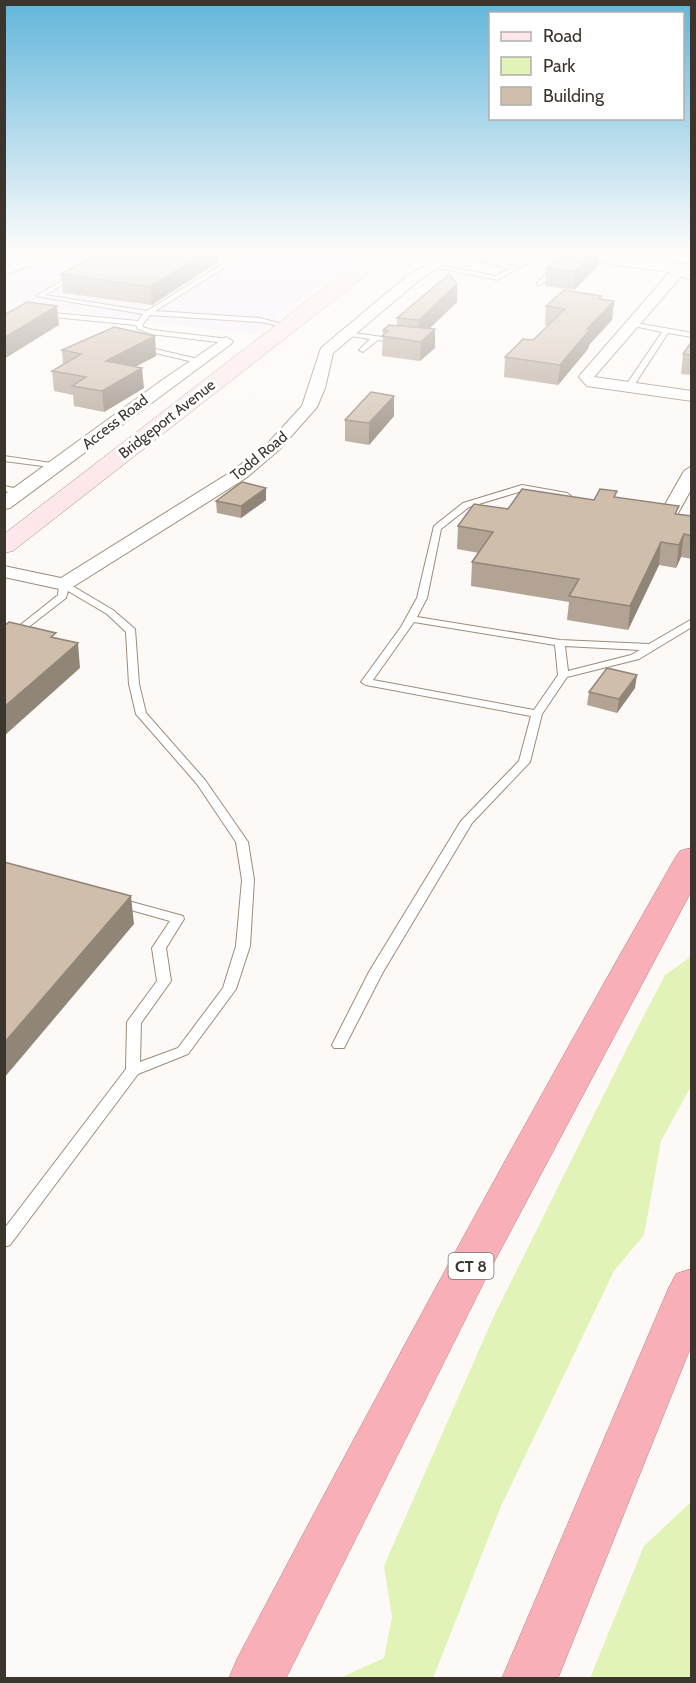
<svg xmlns="http://www.w3.org/2000/svg" width="696" height="1683" viewBox="0 0 696 1683" font-family="Cabin,sans-serif">
<style>
.commercial{fill:#f5ecfc}
.green{fill:#e1f3b6}
.lines{fill:none;stroke-linecap:round;stroke-linejoin:round}
.service-casing{stroke:#9d8c7b;stroke-width:2}
.minor-casing{stroke:#9d8c7b;stroke-width:2}
.tertiary-casing{stroke:#9d8c7b;stroke-width:2}
.secondary-casing{stroke:#9d8c7b;stroke-width:1}
.motorway-casing{stroke:#b68488;stroke-width:1}
.service{fill:#fff;fill-rule:evenodd}
.minor{fill:#fff;fill-rule:evenodd}
.tertiary{fill:#fff;fill-rule:evenodd}
.secondary{fill:#fde7ea;fill-rule:evenodd}
.motorway{fill:#f8afb8;fill-rule:evenodd}
.wall{fill:#b2a394}
.shaded-wall{fill:#918578}
.building{fill:#cfbeac;stroke:#918578;stroke-width:1.5}
.labels{text-anchor:middle;stroke-width:6;stroke-linejoin:round;paint-order:stroke}
.far-street-label{font-size:15px;fill:#3c352e;stroke:#fff}
.shield{fill:#fff;stroke:#76726d;stroke-width:1.5}
.shield-label{font-size:16px;font-weight:bold;fill:#3c352e}
</style>
<rect width="100%" height="100%" fill="#fdf9f6"/>
<path class="commercial" d="M64,251H378L323,282L256,334L148,322L5,301V273Z"/>
<path class="green" d="M691,949V1086L661,1141L644,1235L614,1271L501,1506L433,1678H340L384,1658L392,1617L384,1566L494,1316L623,1056L665,975L689,958Z
M691,1502V1678H590L644,1546Z"/>
<g class="lines">
<defs>
<path id="service" d="M237,251H244L231,260L227,266L155,311L260,318L290,326V328L260,322L150,315L143,324V327L152,330L229,339L230,341L226,343L151,334L138,329L136,325L43,316L40,314L43,312L138,321L143,314L36,296L75,273L77,274V276L45,295L147,311L222,264L226,258Z
M501,251H508L490,261L514,266L543,251H550L497,280L429,266L432,264L496,276L509,269L481,262Z
M569,251H575L541,285H537V283Z
M676,271L692,276V280L674,274L673,273Z
M631,322L692,333V337L668,333L631,390H628L624,388L662,332L629,325V323Z
M346,332L398,339L402,341L398,343L378,340L363,352L359,350L370,339L344,335V333Z
M138,345L198,359L202,361L198,363L138,349Z
M4,456L58,464L62,466L58,468L4,461Z
M522,485L567,493L571,496L567,499L522,491L469,507L441,529L427,598L417,617L560,640L649,644L692,619V627L639,659L567,677L542,714L530,762L472,823L383,972L344,1048H334L332,1045L369,972L461,821L519,761L531,716L366,685L361,682L401,627L417,598L434,526L463,503ZM414,622L555,645L558,675L534,710L373,680ZM565,646L640,650L631,655L568,671Z
M4,486L24,490L25,492L21,495L4,491Z
M64,581L113,610L135,629L139,684L146,713L205,780L248,842L254,880L250,946L236,989L188,1054L138,1074L10,1245L4,1247V1229L126,1069L127,1022L157,981L152,948L170,921L113,905L111,902L113,899H121L183,916L184,919L166,948L171,981L141,1023L140,1062L178,1048L223,988L236,946L242,880L236,842L197,784L136,714L129,684L126,632L107,614L68,591L66,598L4,646V638L58,595L59,584Z"/>
<path id="minor" d="M449,251H463L417,282L333,353L325,388L317,407L280,449L246,478L71,588L64,590L4,577V566L61,578L234,470L268,443L302,406L321,348L407,276Z
M680,265L685,266V272L594,377L692,391V401L587,386L579,377L581,374L675,266Z
M226,337L233,341L231,344L10,508L4,509V495L165,378Z
M692,466V488L677,515L674,519H662L659,515L684,471Z"/>
<path id="tertiary" d="M44,251H66L63,254L4,275V264Z
M570,251H597L692,265V275L616,265L573,254Z"/>
<path id="secondary" d="M377,251H397L13,551L4,553V534L351,267Z"/>
<path id="motorway" d="M692,848V890L492,1266L286,1678H229L237,1659C379,1390 524,1122 675,858L680,851Z
M692,1269V1344L558,1678H502L669,1287L676,1274Z"/>
</defs>
<use href="#service" class="service-casing"/>
<use href="#minor" class="minor-casing"/>
<use href="#tertiary" class="tertiary-casing"/>
<use href="#secondary" class="secondary-casing"/>
<use href="#motorway" class="motorway-casing"/>
<use href="#service" class="service"/>
<use href="#minor" class="minor"/>
<use href="#tertiary" class="tertiary"/>
<use href="#secondary" class="secondary"/>
<use href="#motorway" class="motorway"/>
</g>
<path class="wall" d="M100,251H224L219,254V261L152,305L63,293L61,274L100,252Z
M598,266L574,290L545,286L546,268Z
M457,284V302L430,328L435,329V348L420,361L382,356L383,330L397,325V318Z
M602,299L614,301L612,320L589,345L588,349L558,385L504,377L505,357L533,340L548,326L545,325L546,306Z
M692,341V375L681,374L683,354Z
M62,350L156,356L135,367L144,388L104,412L74,406L73,395L54,391L52,371L63,364Z
M394,396V416L369,445L345,441V420Z
M616,497L678,514L692,516V559L681,557L676,568L659,565L628,630L567,620L569,602L471,586L472,562L479,553L457,549L458,526L508,509Z
M266,500L241,518L217,513L216,501Z
M635,688L617,713L587,705L589,692Z"/>
<path class="shaded-wall" d="M207,251H224L219,254V261L152,305L150,287Z
M597,251H599L598,266L574,290L575,272Z
M457,284V302L418,340L419,320Z
M614,301L612,320L589,345L588,349L558,385L560,365L587,329Z
M57,306L59,325L4,359V338Z
M435,329V348L420,361L421,342Z
M155,336L156,356L108,381L106,361Z
M142,368L144,388L104,412L102,391Z
M394,396V416L369,445V423Z
M266,488V500L241,518V506Z
M684,534L681,557L676,568L679,545Z
M661,542L659,565L628,630L630,606Z
M78,643L80,668L4,736V707Z
M637,675L635,688L617,713L619,699Z
M131,896L134,924L4,1078V1043Z"/>
<path class="building" d="M102,251H207L150,287L61,274Z
M565,251H597L575,272L546,268Z
M449,274L457,284L419,320L397,318Z
M564,290L602,296L599,299L614,301L587,329H590L560,365L505,357L523,339L533,340L565,309L546,306Z
M27,302L57,306L4,338V315Z
M389,325L435,329L421,342L382,336L388,331L383,330Z
M114,327L155,336L106,361L142,368L102,391L72,386L86,377L52,371L81,354L62,350Z
M692,341V355L683,354Z
M371,392L394,396L369,423L345,420Z
M242,482L266,488L241,506L216,501Z
M522,489L594,500L600,489L617,491L614,497L679,506L675,514L692,516V536L684,534L679,545L661,542L630,606L569,596L579,579L472,562L493,532L458,526L474,504L508,509Z
M9,622L56,633L51,637L78,643L4,707V626Z
M607,668L637,675L619,699L589,692Z
M4,862L131,896L4,1043Z"/>
<linearGradient id="sky" x2="0" y2="1"><stop stop-color="#61b6db"/><stop offset="0.52" stop-color="#fefcfb"/><stop offset="1" stop-color="#fefcfb" stop-opacity="0"/></linearGradient>
<rect width="696" height="486" fill="url(#sky)"/>
<g class="labels">
<g class="far-street-label">
<text transform="translate(167 419) rotate(-38)" y="5">Bridgeport Avenue</text>
<text transform="translate(115 422) rotate(-38)" y="5">Access Road</text>
<text transform="translate(259 456) rotate(-39)" y="5">Todd Road</text>
</g>
<rect class="shield" x="448.5" y="1253" width="45" height="26" rx="4.5"/>
<g class="shield-label">
<text x="471" y="1272">CT 8</text>
</g>
</g>
<rect width="696" height="1683" fill="none" stroke="#3c352e" stroke-width="12"/>
<rect x="489" y="12" width="195" height="108" fill="#ffffff" stroke="#b1aeab" stroke-width="1.5"/>
<rect x="501" y="32" width="30" height="9" fill="#fde7ea" stroke="#b1aeab" stroke-width="1.5"/>
<text x="543" y="42" font-size="18" fill="#3c352e">Road</text>
<rect x="501" y="57" width="30" height="18" fill="#e1f3b6" stroke="#b1aeab" stroke-width="1.5"/>
<text x="543" y="72" font-size="18" fill="#3c352e">Park</text>
<rect x="501" y="87" width="30" height="18" fill="#cfbeac" stroke="#b1aeab" stroke-width="1.5"/>
<text x="543" y="102" font-size="18" fill="#3c352e">Building</text>
</svg>
